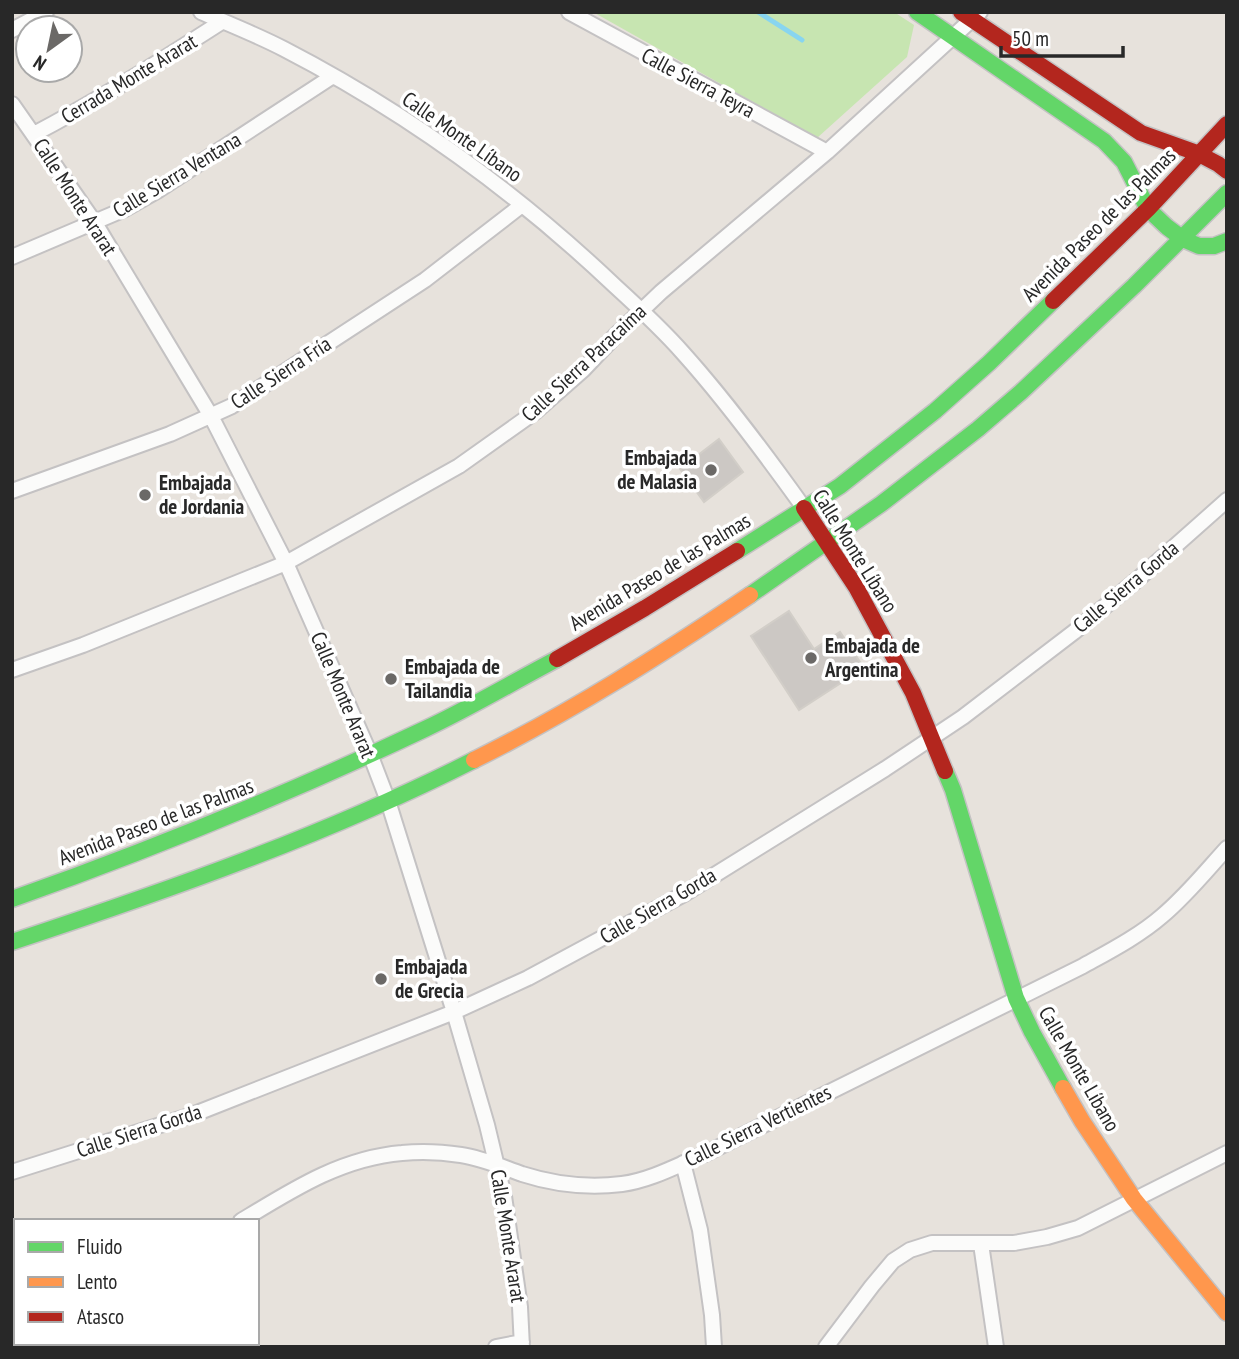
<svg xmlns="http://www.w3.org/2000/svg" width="1239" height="1359" viewBox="0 0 1239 1359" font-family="'PT Sans Narrow',sans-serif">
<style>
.green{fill:#c7e5b1}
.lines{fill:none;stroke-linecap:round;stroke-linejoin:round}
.stream{stroke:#88d5f0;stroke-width:5}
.building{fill:#ccc8c4;stroke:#d2cec8;stroke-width:2}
.street-casing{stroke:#c4c2c3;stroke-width:18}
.fast-casing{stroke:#c4c2c3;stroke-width:19}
.slow-casing{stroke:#c4c2c3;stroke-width:19}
.jam-casing{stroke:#c4c2c3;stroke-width:19}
.street{stroke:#fbfbfa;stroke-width:14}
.fast{stroke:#63d668;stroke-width:16}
.slow{stroke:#ff974d;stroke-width:16}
.jam{stroke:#b3261e;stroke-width:16}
.poi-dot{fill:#6b6967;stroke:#fff;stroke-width:2.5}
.labels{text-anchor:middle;stroke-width:7;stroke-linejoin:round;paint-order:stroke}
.street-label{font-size:21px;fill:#282828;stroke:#fff}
.poi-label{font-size:21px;font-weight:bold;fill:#282828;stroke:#fff;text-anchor:start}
</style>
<rect width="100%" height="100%" fill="#e7e2dc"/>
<path class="green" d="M593,12H894L914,25L907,57L817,138Z"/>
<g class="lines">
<path class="stream" d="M758,12L802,40"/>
</g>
<path class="building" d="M719,439L743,472L704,502L680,469Z
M789,611L814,649L840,632L864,668L799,710L751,636Z"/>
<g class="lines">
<defs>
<path id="street" d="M201,12C229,24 257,35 284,49C404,111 517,193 615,286C638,307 662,329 683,353C727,402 766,455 804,508
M569,12L827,152
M12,30L46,12
M12,104L95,223L211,416L286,563L370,754L388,801L454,1012L487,1125L504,1196L520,1307L522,1347
M34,134C99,100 161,61 223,21
M12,257L125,209L157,191L333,76
M12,491L170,434L232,406L425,280L522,205
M12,670L83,645L286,563L459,466L535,412L583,370L616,335L661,292L827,152L980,12
M683,1163L700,1230L712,1315L714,1347
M12,1172L192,1115L454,1012L528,978L684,894L885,769L963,717L1074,632L1138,579L1227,500
M241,1221C292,1190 341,1158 402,1153C421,1151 442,1152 461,1155C482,1158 502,1167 522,1174C553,1184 589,1188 622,1184C652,1180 680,1164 707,1153L1083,966C1110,951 1139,936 1162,916C1186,896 1206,871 1227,848
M981,1244L996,1347
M61,1347L65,1343
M496,1347L522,1342
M826,1347L872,1286L893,1261L910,1250L932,1243H1014L1047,1237L1078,1228L1227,1153"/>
<path id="fast" d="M917,12L1104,141L1124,162L1148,209L1167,227L1183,239L1199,246H1214L1227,241
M737,551L840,486L935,411L989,363L1053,301
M750,595L881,504L978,429L1021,392L1134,286L1227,193
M945,771L953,790L1016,998L1032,1032L1063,1088
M12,899C153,849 290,793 425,729C470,708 513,682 557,659
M12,942C169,890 326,835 474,760"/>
<path id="slow" d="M474,760C571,712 661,655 750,595
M1063,1088L1082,1121L1134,1199L1227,1313"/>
<path id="jam" d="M961,12L1141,133L1197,153L1218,164L1227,171
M1053,301L1148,209L1227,124
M804,508L856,587L913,693L945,771
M557,659L645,608L737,551"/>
</defs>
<use href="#street" class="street-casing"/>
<use href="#fast" class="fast-casing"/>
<use href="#slow" class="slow-casing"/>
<use href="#jam" class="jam-casing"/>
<use href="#street" class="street"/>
<use href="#fast" class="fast"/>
<use href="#slow" class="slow"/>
<use href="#jam" class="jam"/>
</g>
<g class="poi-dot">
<circle cx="711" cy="470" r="7"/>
<circle cx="145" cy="495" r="7"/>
<circle cx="811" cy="658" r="7"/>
<circle cx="391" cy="679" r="7"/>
<circle cx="381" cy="979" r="7"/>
</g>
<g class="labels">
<g class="street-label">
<text transform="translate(129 79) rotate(-31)" y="7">Cerrada Monte Ararat</text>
<text transform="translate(698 83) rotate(28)" y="7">Calle Sierra Teyra</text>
<text transform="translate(462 137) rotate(35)" y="7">Calle Monte Líbano</text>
<text transform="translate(177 175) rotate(-31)" y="7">Calle Sierra Ventana</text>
<text transform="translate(75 197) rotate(57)" y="7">Calle Monte Ararat</text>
<text transform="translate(1099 225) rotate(-45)" y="7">Avenida Paseo de las Palmas</text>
<text transform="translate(584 363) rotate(-43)" y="7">Calle Sierra Paracaima</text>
<text transform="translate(281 373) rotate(-33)" y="7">Calle Sierra Fría</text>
<text transform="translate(855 551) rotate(58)" y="7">Calle Monte Líbano</text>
<text transform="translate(660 572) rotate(-31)" y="7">Avenida Paseo de las Palmas</text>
<text transform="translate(1126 587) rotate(-40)" y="7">Calle Sierra Gorda</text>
<text transform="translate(343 695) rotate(67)" y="7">Calle Monte Ararat</text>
<text transform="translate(156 822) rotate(-21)" y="7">Avenida Paseo de las Palmas</text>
<text transform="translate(658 906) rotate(-30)" y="7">Calle Sierra Gorda</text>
<text transform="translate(1079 1069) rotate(60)" y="7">Calle Monte Líbano</text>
<text transform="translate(758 1126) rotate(-26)" y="7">Calle Sierra Vertientes</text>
<text transform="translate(139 1131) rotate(-18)" y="7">Calle Sierra Gorda</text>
<text transform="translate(508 1236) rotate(81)" y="7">Calle Monte Ararat</text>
</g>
<g class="poi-label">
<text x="697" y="465" text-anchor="end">Embajada<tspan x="697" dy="24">de Malasia</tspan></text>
<text x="159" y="490">Embajada<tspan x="159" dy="24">de Jordania</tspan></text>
<text x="825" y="653">Embajada de<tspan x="825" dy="24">Argentina</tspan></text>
<text x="405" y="674">Embajada de<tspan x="405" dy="24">Tailandia</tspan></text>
<text x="395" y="974">Embajada<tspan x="395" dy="24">de Grecia</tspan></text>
</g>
</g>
<rect width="1239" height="1359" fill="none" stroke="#282828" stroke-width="28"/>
<rect x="14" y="1219" width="245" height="126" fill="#ffffff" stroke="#a9a9a9" stroke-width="2"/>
<rect x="28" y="1242" width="35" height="10" fill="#63d668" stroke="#a9a9a9" stroke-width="2"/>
<text x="77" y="1254" font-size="21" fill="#282828">Fluido</text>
<rect x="28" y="1277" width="35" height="10" fill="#ff974d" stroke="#a9a9a9" stroke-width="2"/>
<text x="77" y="1289" font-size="21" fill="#282828">Lento</text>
<rect x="28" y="1312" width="35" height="10" fill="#b3261e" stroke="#a9a9a9" stroke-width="2"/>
<text x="77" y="1324" font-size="21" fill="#282828">Atasco</text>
<g transform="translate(49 49) rotate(213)"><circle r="33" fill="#ffffff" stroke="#a9a9a9" stroke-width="2"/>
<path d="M0-5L12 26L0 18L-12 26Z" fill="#6b6967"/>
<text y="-10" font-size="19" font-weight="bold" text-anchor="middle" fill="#282828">N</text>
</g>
<path d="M1001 46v10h122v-10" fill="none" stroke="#282828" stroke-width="3.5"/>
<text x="1012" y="46" font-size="21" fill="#282828" stroke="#ffffff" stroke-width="5" paint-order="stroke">50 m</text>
</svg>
